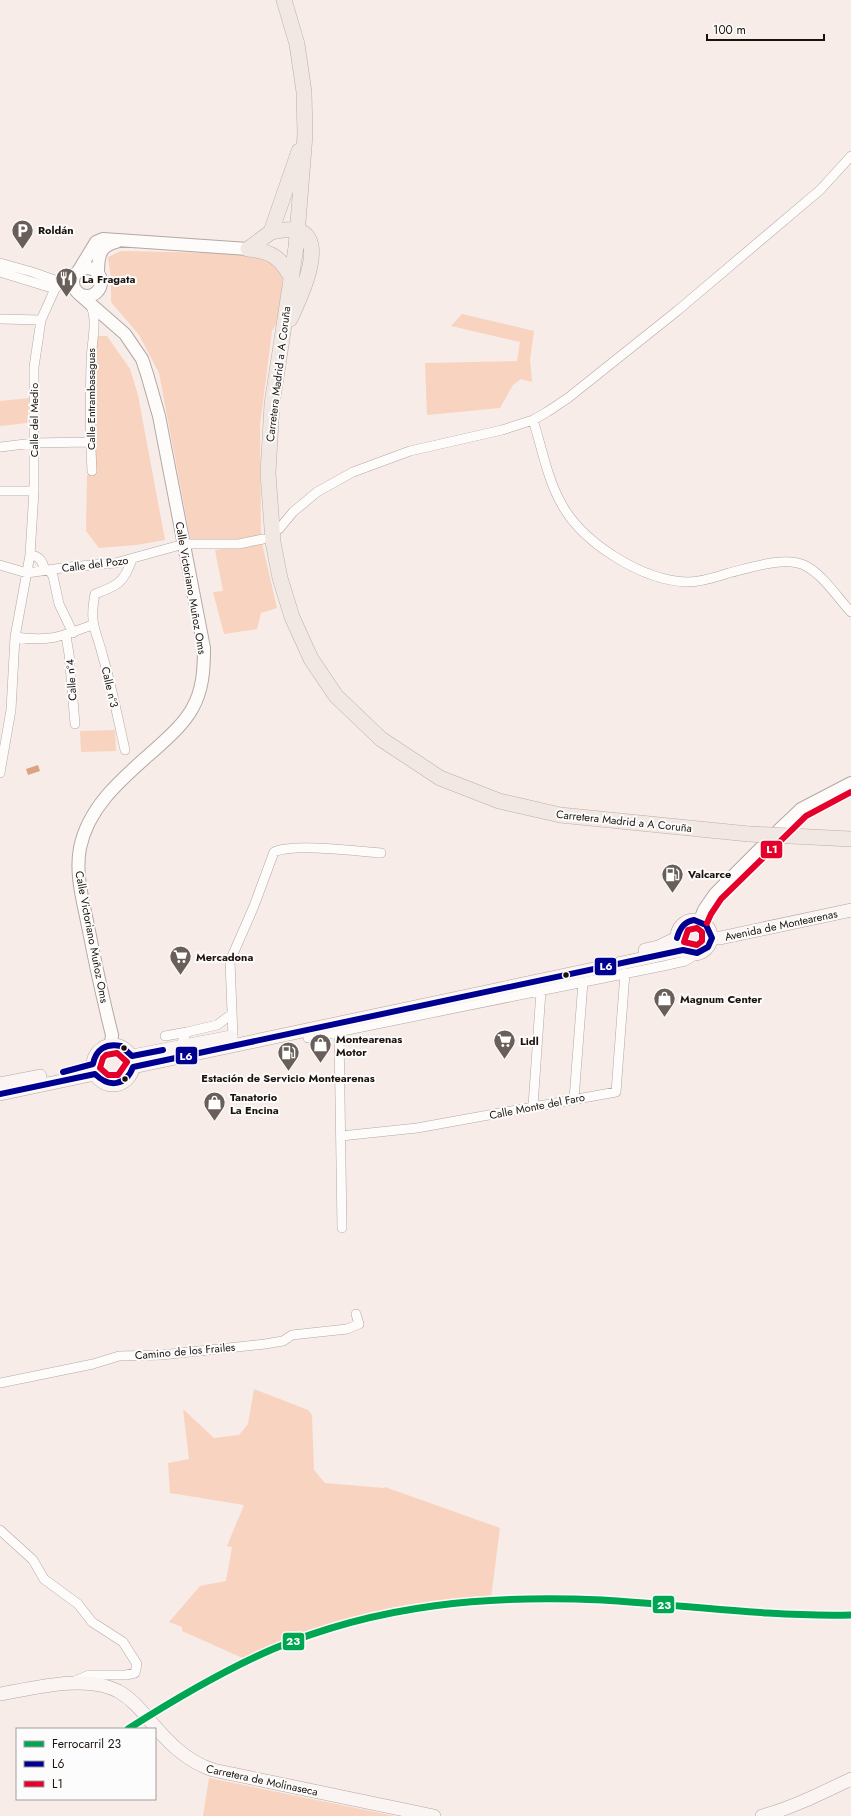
<svg xmlns="http://www.w3.org/2000/svg" width="851" height="1816" viewBox="0 0 851 1816" font-family="Jost,sans-serif">
<style>
.green{fill:#f8d3bf}
.water{fill:#dda282}
.lines{fill:none;stroke-linecap:round;stroke-linejoin:round}
.minor-casing{stroke:#b3a8a3;stroke-width:10}
.tertiary-casing{stroke:#b3a8a3;stroke-width:14}
.secondary-casing{stroke:#b3a8a3;stroke-width:14}
.trunk-casing{stroke:#bfaea6;stroke-width:16}
.minor{stroke:#fefcfb;stroke-width:9}
.tertiary{stroke:#fefcfb;stroke-width:12}
.secondary{stroke:#faf4f2;stroke-width:13}
.trunk{stroke:#f1e8e3;stroke-width:15}
.trunk-bridge-casing{stroke:#bfaea6;stroke-width:16;stroke-linecap:butt}
.trunk-bridge{stroke:#f1e8e3;stroke-width:15}
.bus-1-casing{stroke:#fcfcfc;stroke-width:9}
.bus-2-casing{stroke:#fcfcfc;stroke-width:9}
.bus-1{stroke:#000090;stroke-width:6}
.bus-2{stroke:#e4002b;stroke-width:6}
.rail-1-casing{stroke:#fcfcfc;stroke-width:10}
.rail-1{stroke:#00a651;stroke-width:7}
.bus-dot{fill:#1c110b;stroke:#fcfcfc;stroke-width:1.5}
.labels{text-anchor:middle;stroke-width:4;stroke-linejoin:round;paint-order:stroke}
.poi-label{font-size:11px;font-weight:bold;fill:#1c110b;stroke:#fcfcfc;text-anchor:start}
.street-label{font-size:11px;fill:#1c110b;stroke:#fcfcfc}
.line-badge{stroke:#fcfcfc;stroke-width:1.5}
.badge-label{font-size:11px;text-anchor:middle;font-weight:bold;fill:#fff}
</style>
<rect width="100%" height="100%" fill="#f7ece7"/>
<path class="green" d="M121,251L257,254L283,269L281,316L272,331L260,425L261,535L231,543L191,542L159,373L139,335L111,302V279L108,257Z
M462,314L534,331L530,360L532,382L521,379L513,385L500,408L427,415L425,363L517,361L520,342L451,326Z
M96,336H107L130,369L138,395L165,540L136,545L99,548L86,531L87,475L96,473Z
M30,398L27,423L0,426V401Z
M262,543L277,608L261,613L257,629L224,634L213,592L223,591L215,550Z
M115,730L116,751L81,752L80,731Z
M254,1389L308,1410L312,1415L314,1470L325,1483L384,1488L385,1487L500,1528L491,1598C436,1602 381,1611 329,1627C300,1636 273,1648 245,1659L182,1631V1627L169,1622L200,1586L226,1581L232,1547L227,1546L244,1505L170,1493L168,1463L189,1459L183,1409L214,1438L239,1435L248,1424Z
M209,1778L395,1816H203Z"/>
<path class="water" d="M38,765L40,771L28,775L26,769Z"/>
<g class="lines">
<defs>
<path id="minor" d="M0,263L32,272L63,283H72
M0,272L55,289L58,286
M91,306C98,322 91,345 91,363C90,399 90,435 92,471
M0,319L41,320
M533,420C542,448 547,478 561,503C582,543 643,581 688,582C702,582 716,577 729,573C750,568 786,555 806,566C824,576 837,597 851,612
M0,447L34,443L90,442
M0,491H34
M279,529L293,512L317,492L353,472L410,451L502,430L533,420L547,412L568,398L677,311L820,190L851,156
M30,555C40,556 42,561 45,570
M0,565L27,573L69,567L115,563L184,544H239L263,539
M49,570L53,576L59,604L73,633
M66,636L69,654L75,724
M15,637C49,642 60,637 92,625
M125,750C118,719 112,688 103,657C96,629 89,625 95,594C117,586 124,583 132,559
M0,773L11,710L15,637L30,555L34,491V367L41,320L55,289
M339,1033L342,1228
M165,1036L187,1032
M233,1037L230,961L254,906L274,852C294,843 356,851 381,853
M308,1038L663,966L685,961L697,954
M180,1047L187,1032L217,1025L232,1014
M574,1099L583,982
M533,1106L541,991
M341,1136L417,1128L616,1092L625,973
M0,1383L93,1364L119,1356L161,1355L265,1344L283,1341L292,1335L347,1329L359,1324L356,1314
M0,1530L33,1560L44,1579L78,1604L92,1622L123,1642L137,1664L135,1673L126,1675H89L75,1681"/>
<path id="tertiary" d="M73 282a14 14 0 1 1 28 0a14 14 0 1 1-28 0Z
M79,270L96,242L103,239L248,249
M98,273C98,257 99,246 116,242
M78,293L125,334L142,359L147,374L159,416L204,648C204,669 203,690 192,709C184,723 172,734 160,745C128,774 89,803 80,848C75,874 83,901 88,926C95,962 103,999 112,1035L111,1044
M700,920L704,910L715,894L782,827L801,809L851,783"/>
<path id="secondary" d="M677 937a17 17 0 1 1 34 0a17 17 0 1 1-34 0Z
M712,938H720L851,910
M645,950L658,947L677,938
M93 1065a20 20 0 1 1 40 0a20 20 0 1 1-40 0Z
M132,1056L231,1037
M133,1067L683,950
M0,1084L40,1076
M0,1094L95,1074
M0,1694C34,1688 86,1674 118,1691C132,1699 141,1710 151,1722C169,1743 186,1761 213,1770L434,1816
M762,1816C794,1807 822,1793 851,1779"/>
<path id="trunk" d="M284,0L297,44L304,92L305,135L296,247L272,404L268,473L273,542L280,578L292,617L311,659L336,696L381,739L440,778L499,801L560,815L749,834
M271,232C279,231 288,228 296,230C330,237 299,300 290,319
M248,249L271,232L299,151
M248,249C269,251 280,256 291,277
M791,836L851,839"/>
</defs>
<use href="#minor" class="minor-casing"/>
<use href="#tertiary" class="tertiary-casing"/>
<use href="#secondary" class="secondary-casing"/>
<use href="#trunk" class="trunk-casing"/>
<use href="#minor" class="minor"/>
<use href="#tertiary" class="tertiary"/>
<use href="#secondary" class="secondary"/>
<use href="#trunk" class="trunk"/>
<defs>
<path id="trunk-bridge" d="M749,834L791,836"/>
</defs>
<use href="#trunk-bridge" class="trunk-bridge-casing"/>
<use href="#trunk-bridge" class="trunk-bridge"/>
<defs>
<path id="bus-1" d="M63,1072L93,1064C96,1049 106,1043 121,1046L132,1056L163,1050
M0,1094L95,1074C109,1088 126,1086 133,1067L683,950L697,953L708,947L712,938L706,925L694,920C684,922 680,928 677,938"/>
<path id="bus-2" d="M707,923L711,914L721,899L806,816L851,792
M697,928L702,932V941L697,945L684,942L688,930Z
M117,1053L127,1062L118,1075H108L100,1068L103,1058L106,1055Z"/>
</defs>
<use href="#bus-1" class="bus-1-casing"/>
<use href="#bus-2" class="bus-2-casing"/>
<use href="#bus-1" class="bus-1"/>
<use href="#bus-2" class="bus-2"/>
<defs>
<path id="rail-1" d="M128,1729C175,1699 222,1671 273,1649C380,1604 488,1595 602,1600C685,1605 768,1617 851,1615"/>
</defs>
<use href="#rail-1" class="rail-1-casing"/>
<use href="#rail-1" class="rail-1"/>
</g>
<defs>
<symbol id="parking-pin" viewBox="-11 -11 22 30"><path d="M0 17L-7.5 6A9.5 9.5 0 1 1 7.5 6Z" fill="#695e58" stroke="#fcfcfc"/><path d="M-3.5-5.5H1a3.5 3.5 0 0 1 0 7H-1V5.5H-3.5ZM-1-3.4V-.6H.8a1.4 1.4 0 0 0 0-2.8Z" fill="#fff"/></symbol>
<symbol id="restaurant-pin" viewBox="-11 -11 22 30"><path d="M0 17L-7.5 6A9.5 9.5 0 1 1 7.5 6Z" fill="#695e58" stroke="#fcfcfc"/><path d="M-5-6h1v4h1v-4h1v4h1v-4h1v5L-1.5 .5V6h-2V.5L-5-1ZM5-6V6H3V1.5H1.5Q1.5-4 5-6Z" fill="#fff"/></symbol>
<symbol id="fuel-pin" viewBox="-11 -11 22 30"><path d="M0 17L-7.5 6A9.5 9.5 0 1 1 7.5 6Z" fill="#695e58" stroke="#fcfcfc"/><path d="M-5.5-6h7V0h2V4h1.3V-2.5L3-4.5l.8-.8L6-3V5H2.5V1h-1V6h-7ZM-4.2-4.7v3.2H.2V-4.7Z" fill="#fff"/></symbol>
<symbol id="supermarket-pin" viewBox="-11 -11 22 30"><path d="M0 17L-7.5 6A9.5 9.5 0 1 1 7.5 6Z" fill="#695e58" stroke="#fcfcfc"/><path d="M-6-5.5h2.5l.6 2H6L4.5 2H-2.5L-4.4-4H-6ZM-1.5 3.2a1.3 1.3 0 1 0 .1 0ZM3 3.2a1.3 1.3 0 1 0 .1 0Z" fill="#fff"/></symbol>
<symbol id="shop-pin" viewBox="-11 -11 22 30"><path d="M0 17L-7.5 6A9.5 9.5 0 1 1 7.5 6Z" fill="#695e58" stroke="#fcfcfc"/><path d="M-5-2.5h2.3a2.7 3.5 0 0 1 5.4 0H5L5.5 6h-11ZM-1.5-2.5h3a1.5 2.3 0 0 0-3 0Z" fill="#fff"/></symbol>
</defs>
<g fill-rule="evenodd">
<use href="#parking-pin" x="10" y="218" width="25" height="34"/>
<use href="#restaurant-pin" x="54" y="266" width="25" height="34"/>
<use href="#fuel-pin" x="660" y="862" width="25" height="34"/>
<use href="#supermarket-pin" x="168" y="944" width="25" height="34"/>
<use href="#shop-pin" x="652" y="986" width="25" height="34"/>
<use href="#supermarket-pin" x="492" y="1028" width="25" height="34"/>
<use href="#shop-pin" x="308" y="1032" width="25" height="34"/>
<use href="#fuel-pin" x="276" y="1040" width="25" height="34"/>
<use href="#shop-pin" x="202" y="1090" width="25" height="34"/>
</g>
<g class="bus-dot">
<circle cx="566" cy="975" r="3.5"/>
<circle cx="124" cy="1048" r="3.5"/>
<circle cx="125" cy="1079" r="3.5"/>
</g>
<g class="labels">
<g class="poi-label">
<text x="38" y="234">Roldán</text>
<text x="82" y="283">La Fragata</text>
<text x="688" y="878">Valcarce</text>
<text x="196" y="961">Mercadona</text>
<text x="680" y="1003">Magnum Center</text>
<text x="336" y="1043">Montearenas<tspan x="336" dy="13">Motor</tspan></text>
<text x="520" y="1045">Lidl</text>
<text x="288" y="1082" text-anchor="middle">Estación de Servicio Montearenas</text>
<text x="230" y="1101">Tanatorio<tspan x="230" dy="13">La Encina</tspan></text>
</g>
<g class="street-label">
<text transform="translate(278 374) rotate(-83)" y="4">Carretera Madrid a A Coruña</text>
<text transform="translate(91 399) rotate(-90)" y="4">Calle Entrambasaguas</text>
<text transform="translate(34 420) rotate(-90)" y="4">Calle del Medio</text>
<text transform="translate(95 564) rotate(-7)" y="4">Calle del Pozo</text>
<text transform="translate(191 588) rotate(80)" y="4">Calle Victoriano Muñoz Oms</text>
<text transform="translate(71 680) rotate(-94)" y="4">Calle nº4</text>
<text transform="translate(110 687) rotate(77)" y="4">Calle nº3</text>
<text transform="translate(624 821) rotate(6)" y="4">Carretera Madrid a A Coruña</text>
<text transform="translate(781 925) rotate(-12)" y="4">Avenida de Montearenas</text>
<text transform="translate(92 937) rotate(79)" y="4">Calle Victoriano Muñoz Oms</text>
<text transform="translate(537 1106) rotate(-11)" y="4">Calle Monte del Faro</text>
<text transform="translate(185 1351) rotate(-5)" y="4">Camino de los Frailes</text>
<text transform="translate(262 1780) rotate(12)" y="4">Carretera de Molinaseca</text>
</g>
</g>
<g class="line-badge">
<rect x="760" y="840" width="23" height="19" rx="4" fill="#e4002b"/>
<rect x="594" y="957" width="23" height="19" rx="4" fill="#000090"/>
<rect x="175" y="1046" width="23" height="19" rx="4" fill="#000090"/>
<rect x="652" y="1595" width="23" height="19" rx="4" fill="#00a651"/>
<rect x="282" y="1632" width="23" height="19" rx="4" fill="#00a651"/>
</g>
<g class="badge-label">
<text x="772" y="853">L1</text>
<text x="606" y="970">L6</text>
<text x="186" y="1060">L6</text>
<text x="664" y="1609">23</text>
<text x="293" y="1645">23</text>
</g>
<rect x="16" y="1728" width="140" height="72" fill="#fcfcfc" stroke="#a29e9c"/>
<rect x="24" y="1741" width="20" height="6" fill="#00a651" stroke="#a29e9c"/>
<text x="52" y="1748" font-size="12" fill="#1c110b">Ferrocarril 23</text>
<rect x="24" y="1761" width="20" height="6" fill="#000090" stroke="#a29e9c"/>
<text x="52" y="1768" font-size="12" fill="#1c110b">L6</text>
<rect x="24" y="1781" width="20" height="6" fill="#e4002b" stroke="#a29e9c"/>
<text x="52" y="1788" font-size="12" fill="#1c110b">L1</text>
<path d="M707 34v6h117v-6" fill="none" stroke="#1c110b" stroke-width="2"/>
<text x="713" y="34" font-size="12" fill="#1c110b" stroke="#fcfcfc" stroke-width="3" paint-order="stroke">100 m</text>
</svg>
